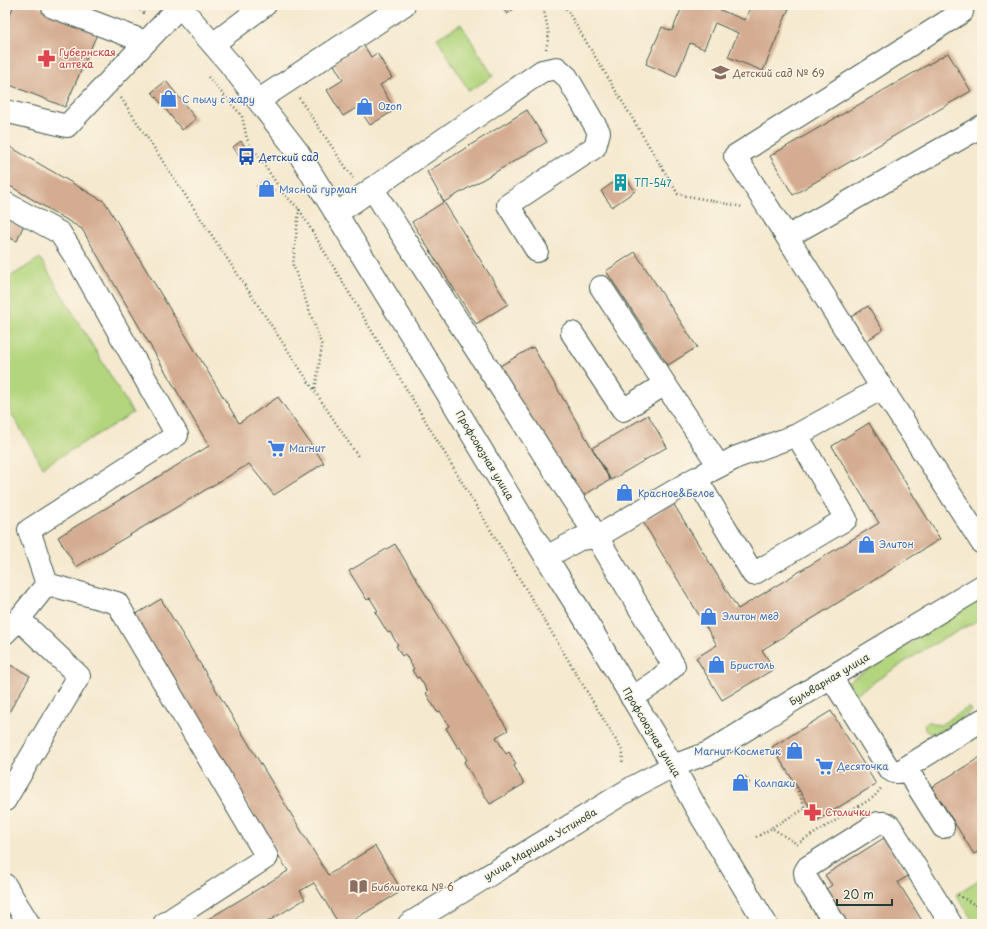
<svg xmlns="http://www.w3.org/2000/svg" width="987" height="929" viewBox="0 0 987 929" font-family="'Playpen Sans',sans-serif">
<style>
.green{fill:#b2d57d;stroke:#688958}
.building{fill:#d4ac91}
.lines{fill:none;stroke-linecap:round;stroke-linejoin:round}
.minor-casing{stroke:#3f574b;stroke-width:24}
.major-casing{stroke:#3f574b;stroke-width:24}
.path{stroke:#3f574b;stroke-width:2.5;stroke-dasharray:1 3;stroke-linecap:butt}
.minor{stroke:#fff;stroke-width:22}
.major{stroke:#fff;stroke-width:22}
.labels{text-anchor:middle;stroke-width:3;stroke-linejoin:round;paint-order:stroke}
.health-label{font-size:10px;fill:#be3a42;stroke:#fcf5e5;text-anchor:start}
.education-label{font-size:10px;fill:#785e54;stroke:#fcf5e5;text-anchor:start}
.shop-label{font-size:10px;fill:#366cbe;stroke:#fcf5e5;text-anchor:start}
.transit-label{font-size:10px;fill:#164399;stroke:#fcf5e5;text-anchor:start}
.culture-label{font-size:10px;fill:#0d838f;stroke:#fcf5e5;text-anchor:start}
.street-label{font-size:10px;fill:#1f3d34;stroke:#fcf5e5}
</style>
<rect width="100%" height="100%" fill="#fcf5e5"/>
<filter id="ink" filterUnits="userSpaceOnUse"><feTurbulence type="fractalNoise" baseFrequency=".025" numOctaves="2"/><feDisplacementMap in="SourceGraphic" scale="8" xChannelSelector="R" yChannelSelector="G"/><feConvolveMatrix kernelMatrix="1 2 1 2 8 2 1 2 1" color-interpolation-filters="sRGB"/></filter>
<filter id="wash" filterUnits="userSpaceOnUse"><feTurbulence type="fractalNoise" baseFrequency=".012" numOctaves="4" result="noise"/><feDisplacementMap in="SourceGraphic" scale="16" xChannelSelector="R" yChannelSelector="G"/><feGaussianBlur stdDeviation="0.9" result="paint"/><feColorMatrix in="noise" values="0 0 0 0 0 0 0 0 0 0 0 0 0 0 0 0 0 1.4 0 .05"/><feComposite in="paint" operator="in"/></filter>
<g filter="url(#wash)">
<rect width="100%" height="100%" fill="#f5e9cf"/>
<path class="green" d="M461,24L493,76L469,91L437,38Z
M40,258L133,413L43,467L5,403V280Z
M982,598V618L925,649L854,695L846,683Z
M969,707L971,711C963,716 939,735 930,733C924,732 922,724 928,722C932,721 936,725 940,725Z
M982,878V924H975L956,894Z"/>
<g id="blocks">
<path class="building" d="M14,5H34L98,32L65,107L5,83V26Z
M501,5H519L507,14Z
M683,5H722L720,10L745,20L751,5H787L790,6L763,71L728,57L738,33L715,23L704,49L690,43L676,77L646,64L662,27L672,31Z
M363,44L371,57L377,53L392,78L380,85L395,110L370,125L358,107L343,116L327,90L343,80L333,63Z
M948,53L971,91L793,195L770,156Z
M166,81L196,119L182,130L152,92Z
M527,110L547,142L444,202L427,172Z
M241,141L254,159L246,165L233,147Z
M5,144L105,202L239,423L278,397L324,463L274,495L249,464L76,567L58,537L209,446L82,229L5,183Z
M624,175L635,191L612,207L601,191Z
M267,179L275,191L265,197L257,186Z
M444,202L508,304L476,324L412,222Z
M5,216L24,224L17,241L5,236Z
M635,252L697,347L668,365L606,271Z
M868,306L883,330L866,341L851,317Z
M533,347L592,448L648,415L667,447L611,480L592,448L610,480L577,499L500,366Z
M869,423L940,539L762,650L774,669L722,700L696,658L717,645L643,522L673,503L738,609L879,523L832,446Z
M395,544L508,730L496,737L506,754L509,752L516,764L514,766L524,784L490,804L464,762L467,760L460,747L458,748L446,728L449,726L440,711L437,712L426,693L428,692L419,677L417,678L412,670L414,669L405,654L402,656L396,646L398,645L390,632L388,633L375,612L378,611L370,598L367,600L349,571Z
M161,599L328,875L375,846L402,891L346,924H339L314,883L300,891L305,899L264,924H200L288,871L133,616Z
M5,662L30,676L5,719Z
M831,711L876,784L818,820L772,747Z
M982,756V849L974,854L932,787Z
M745,776L750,783L737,791L732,784Z
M884,838L908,876L898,882L924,924H846L825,890L832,885L825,875Z"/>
</g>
</g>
<g filter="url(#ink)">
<use href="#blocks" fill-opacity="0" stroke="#3f574b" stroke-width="1"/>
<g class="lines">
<defs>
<path id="minor" d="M53,5V7L146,42
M962,12L735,156L798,254L882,388L982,543
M213,44L265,5
M259,100L404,5
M5,111L67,126L179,7
M372,188L597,537L674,666L656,682L632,698
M5,203L60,233L83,269L177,435L29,530L47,584
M336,214L542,71L557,68L567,77L599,132L595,147L508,205L537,251
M787,237L982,126
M601,287L719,466
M572,333L623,410L665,384
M706,473L737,457L797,435
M546,557L580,539L597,537L696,478L753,574L846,519L797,435L882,388
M5,633L19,619L47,584L117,603L267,857L164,924
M831,677L889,769L894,772H899L982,720
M906,768L943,827
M5,800L79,676L19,619
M5,885L29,924
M409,924L635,786L673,766L708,753L831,677L982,586
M835,924L806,878L805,872L808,867L878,823H885L890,826L951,924"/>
<path id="major" d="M177,5L185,12L229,63L298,152L452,401L546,557L580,611L673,766L695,806L766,924"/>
</defs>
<use href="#minor" class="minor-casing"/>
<use href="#major" class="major-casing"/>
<path class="path" d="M134,5L146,15
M543,5L549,35L546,49
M564,5L678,194L743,207
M208,77L242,116L247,139L283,193L299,209L623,752L622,764
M121,98L359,458
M299,98L353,178
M299,209L293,265L322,346L315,390
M772,827L805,809L796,785
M756,837L772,828L797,844L874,797L882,787
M958,895L982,909"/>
<use href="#minor" class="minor"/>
<use href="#major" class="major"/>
</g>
</g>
<defs>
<symbol id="pharmacy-bare" viewBox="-9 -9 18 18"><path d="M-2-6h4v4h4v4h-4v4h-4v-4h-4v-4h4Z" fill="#e0444e" stroke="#fcf5e5" stroke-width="2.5" paint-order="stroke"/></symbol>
<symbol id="school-bare" viewBox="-9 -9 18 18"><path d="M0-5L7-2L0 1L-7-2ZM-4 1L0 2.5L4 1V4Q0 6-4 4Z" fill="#8d6e63" stroke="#fcf5e5" stroke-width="2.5" paint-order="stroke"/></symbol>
<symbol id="shop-bare" viewBox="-9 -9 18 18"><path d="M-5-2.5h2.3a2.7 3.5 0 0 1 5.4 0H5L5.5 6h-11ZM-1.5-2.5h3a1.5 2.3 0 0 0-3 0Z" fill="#3f7fe0" stroke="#fcf5e5" stroke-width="2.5" paint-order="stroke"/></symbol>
<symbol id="bus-bare" viewBox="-9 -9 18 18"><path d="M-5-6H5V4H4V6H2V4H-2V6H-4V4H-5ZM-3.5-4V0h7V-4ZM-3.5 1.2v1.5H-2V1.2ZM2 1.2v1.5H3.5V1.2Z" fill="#1a4fb4" stroke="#fcf5e5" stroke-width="2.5" paint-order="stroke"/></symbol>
<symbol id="building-bare" viewBox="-9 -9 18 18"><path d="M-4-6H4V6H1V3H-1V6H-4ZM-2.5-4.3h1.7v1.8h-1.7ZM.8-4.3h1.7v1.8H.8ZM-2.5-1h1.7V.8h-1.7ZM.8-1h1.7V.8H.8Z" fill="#0f9aa8" stroke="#fcf5e5" stroke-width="2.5" paint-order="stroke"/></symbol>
<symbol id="supermarket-bare" viewBox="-9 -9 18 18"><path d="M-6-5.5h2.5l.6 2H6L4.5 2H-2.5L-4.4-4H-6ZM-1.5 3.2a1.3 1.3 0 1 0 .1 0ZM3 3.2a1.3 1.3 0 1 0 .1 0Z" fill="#3f7fe0" stroke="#fcf5e5" stroke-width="2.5" paint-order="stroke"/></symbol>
<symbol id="library-bare" viewBox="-9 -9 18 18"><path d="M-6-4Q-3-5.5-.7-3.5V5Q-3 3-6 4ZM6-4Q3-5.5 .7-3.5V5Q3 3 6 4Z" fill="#8d6e63" stroke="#fcf5e5" stroke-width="2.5" paint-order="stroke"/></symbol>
</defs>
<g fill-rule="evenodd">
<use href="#pharmacy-bare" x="34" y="46" width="25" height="25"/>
<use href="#school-bare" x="708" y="60" width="25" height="25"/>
<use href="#shop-bare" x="156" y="86" width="25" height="25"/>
<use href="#shop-bare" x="352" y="94" width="25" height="25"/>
<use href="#bus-bare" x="234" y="144" width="25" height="25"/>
<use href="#building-bare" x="608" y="170" width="25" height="25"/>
<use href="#shop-bare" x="254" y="176" width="25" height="25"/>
<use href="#supermarket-bare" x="264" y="436" width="25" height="25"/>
<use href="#shop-bare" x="612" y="480" width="25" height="25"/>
<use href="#shop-bare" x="854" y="532" width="25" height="25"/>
<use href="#shop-bare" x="696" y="604" width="25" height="25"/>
<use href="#shop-bare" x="704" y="652" width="25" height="25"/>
<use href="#shop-bare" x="782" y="738" width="25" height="25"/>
<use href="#supermarket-bare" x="812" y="754" width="25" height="25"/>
<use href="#shop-bare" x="728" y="770" width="25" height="25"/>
<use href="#pharmacy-bare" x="800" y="800" width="25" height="25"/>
<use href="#library-bare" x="346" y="874" width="25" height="25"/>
</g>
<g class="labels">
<g class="health-label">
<text x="59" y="56">Губернская<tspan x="59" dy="12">аптека</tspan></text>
<text x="825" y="816">Столички</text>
</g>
<g class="education-label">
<text x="733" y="77">Детский сад № 69</text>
<text x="371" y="891">Библиотека № 6</text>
</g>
<g class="shop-label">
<text x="182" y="103">С пылу с жару</text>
<text x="378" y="110">Ozon</text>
<text x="279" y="193">Мясной гурман</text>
<text x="289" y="452">Магнит</text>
<text x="638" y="497">Красное&amp;Белое</text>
<text x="879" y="548">Элитон</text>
<text x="722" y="620">Элитон мед</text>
<text x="730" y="669">Бристоль</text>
<text x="781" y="755" text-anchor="end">Магнит Косметик</text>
<text x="837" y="770">Десяточка</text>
<text x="754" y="787">Колпаки</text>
</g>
<g class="transit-label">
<text x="259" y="161">Детский сад</text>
</g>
<g class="culture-label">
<text x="634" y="187">ТП-547</text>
</g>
<g class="street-label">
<text transform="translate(485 455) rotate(59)" y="4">Профсоюзная улица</text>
<text transform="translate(829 679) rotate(-31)" y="4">Бульварная улица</text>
<text transform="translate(652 732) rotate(59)" y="4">Профсоюзная улица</text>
<text transform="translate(540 844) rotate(-31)" y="4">улица Маршала Устинова</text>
</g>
</g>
<rect width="987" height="929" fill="none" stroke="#fcf5e5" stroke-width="20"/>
<path d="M837 899v6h55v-6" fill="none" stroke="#1f3d34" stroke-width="2"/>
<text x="843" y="899" font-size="12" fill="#1f3d34" stroke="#fcf5e5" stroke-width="3" paint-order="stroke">20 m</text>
</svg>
